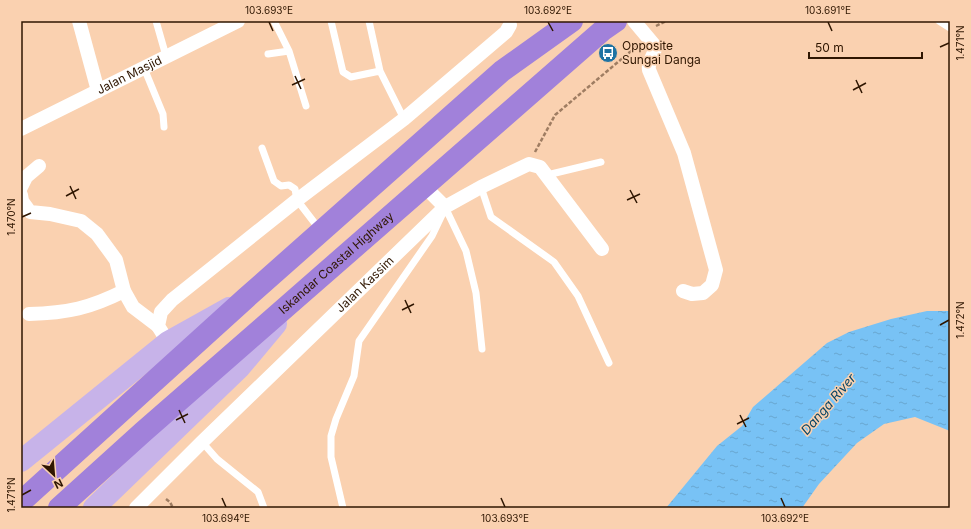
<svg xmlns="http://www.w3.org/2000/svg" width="971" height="529" viewBox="0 0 971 529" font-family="Inter,sans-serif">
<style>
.water{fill:url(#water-ripples)}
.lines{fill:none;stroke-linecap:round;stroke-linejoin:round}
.path{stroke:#9f7d62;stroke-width:2.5;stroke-dasharray:4 2;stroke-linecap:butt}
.lane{stroke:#fff;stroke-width:7}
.street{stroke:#fff;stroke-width:14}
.primary{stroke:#c7b3e9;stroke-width:22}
.highway{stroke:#a181da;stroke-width:22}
.ticks{fill:none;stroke:#2f1601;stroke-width:1.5}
.labels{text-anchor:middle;stroke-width:3;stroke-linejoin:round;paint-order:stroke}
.poi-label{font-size:12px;fill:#2f1601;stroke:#fad1b0;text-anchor:start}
.street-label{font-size:12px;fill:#2f1601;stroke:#fad1b0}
.water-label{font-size:13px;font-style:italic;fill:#084566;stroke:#fad1b0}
.neatline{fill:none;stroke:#2f1601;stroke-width:1.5}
.ticks-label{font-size:10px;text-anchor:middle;fill:#2f1601}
</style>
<defs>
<pattern id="water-ripples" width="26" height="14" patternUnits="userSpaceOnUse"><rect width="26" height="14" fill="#78c2f5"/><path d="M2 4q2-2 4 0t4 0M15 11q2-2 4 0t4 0" fill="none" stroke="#68a6d0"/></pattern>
</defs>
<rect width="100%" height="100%" fill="#fad1b0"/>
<path class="water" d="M927,311H950V431L915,417L884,424L857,443L819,484L802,508H666L717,446L742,426L753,407L827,343L849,332L891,319Z"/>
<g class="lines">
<path class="path" d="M656,26L666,21
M535,152L555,115L637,46
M166,499L170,502L173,508"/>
<path class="lane" d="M156,21L166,56
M274,21L289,51L306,106
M331,21L343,72L351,77L380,71
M369,21L380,71L404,119
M939,21L950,28
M268,54L289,51
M144,68L163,114L164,127
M262,148L274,181L281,186L289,185L295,189L297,200L320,230
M547,175L601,162
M481,187L491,217L554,262L578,296L609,363
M445,207L466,251L476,293L482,349
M202,442L217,459L258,492L264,508
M343,508L331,457V436L336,419L354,376L359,341L432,236L442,215"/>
<g class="street">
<path d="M79,21L98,91"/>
<path d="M634,21L655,46C656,55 647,60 649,70L684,153L716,270L712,285L703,293L692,294L683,291"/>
<path id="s1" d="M21,129L238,21"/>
<path d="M424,186L445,207"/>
<path d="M21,187L26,177L39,166"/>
<path d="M21,195L22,201L30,212L50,214L81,221L97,234L116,260L124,291L133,307L158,326"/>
<path d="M29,314C68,313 90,308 124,291"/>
<path d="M168,342L158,326L161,312L172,300L297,200L404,119L506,32L510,25"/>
<path id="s2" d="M136,508L202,442L445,207L481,187L529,164L540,167L602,249"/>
</g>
<path class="primary" d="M21,461L168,342L229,308
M94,508L240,367L276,324"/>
<g class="highway">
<path d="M21,502L246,298L502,71L572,21"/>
<path id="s3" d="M59,508L143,432L603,30L616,21"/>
</g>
</g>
<path class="ticks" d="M269,22L273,31M548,22L553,31M828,22L832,31M940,47L949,43M295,76L301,89M856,80L862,93M292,85L305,79M853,90L866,83M70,186L76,199M630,190L637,203M66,196L79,189M627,200L640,194M22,217L31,213M405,300L411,313M402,310L414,304M940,325L949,320M179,410L185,423M740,415L746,427M176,420L188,414M737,424L749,418M22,495L31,490M222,498L226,507M501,498L505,507M781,498L785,507"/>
<defs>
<symbol id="bus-disc" viewBox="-11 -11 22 22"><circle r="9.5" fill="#1e73a3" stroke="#fad1b0"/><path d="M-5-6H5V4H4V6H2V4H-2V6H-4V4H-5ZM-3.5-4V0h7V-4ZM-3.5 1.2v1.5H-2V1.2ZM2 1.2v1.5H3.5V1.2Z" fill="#fff"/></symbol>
</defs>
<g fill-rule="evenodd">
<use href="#bus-disc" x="597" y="42" width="22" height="22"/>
</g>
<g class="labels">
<g class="poi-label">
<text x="622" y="50">Opposite<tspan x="622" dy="14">Sungai Danga</tspan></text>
</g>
<g class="street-label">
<text dy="4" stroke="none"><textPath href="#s1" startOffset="121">Jalan Masjid</textPath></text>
<text dy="4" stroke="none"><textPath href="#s3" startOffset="370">Iskandar Coastal Highway</textPath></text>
<text dy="4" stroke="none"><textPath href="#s2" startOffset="320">Jalan Kassim</textPath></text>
</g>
<g class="water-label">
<text transform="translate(828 404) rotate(-49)" y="5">Danga River</text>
</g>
</g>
<rect width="971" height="529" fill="none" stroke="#fad1b0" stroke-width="44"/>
<g transform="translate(54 475) rotate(154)" stroke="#fad1b0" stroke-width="3" paint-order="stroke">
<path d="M0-3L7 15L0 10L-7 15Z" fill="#2f1601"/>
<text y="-6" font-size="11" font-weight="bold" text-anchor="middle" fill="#2f1601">N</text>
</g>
<path d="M809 52v6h113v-6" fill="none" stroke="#2f1601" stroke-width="2"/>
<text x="815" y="52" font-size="12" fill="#2f1601" stroke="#fad1b0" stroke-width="3" paint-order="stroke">50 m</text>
<rect x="22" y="22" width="927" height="485" class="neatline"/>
<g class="ticks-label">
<text x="269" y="14">103.693°E</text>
<text x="548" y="14">103.692°E</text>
<text x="828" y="14">103.691°E</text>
<text transform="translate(960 43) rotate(-90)" y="4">1.471°N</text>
<text transform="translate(11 217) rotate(-90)" y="4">1.470°N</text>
<text transform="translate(960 320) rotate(-90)" y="4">1.472°N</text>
<text transform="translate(11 495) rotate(-90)" y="4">1.471°N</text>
<text x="226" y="522">103.694°E</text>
<text x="505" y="522">103.693°E</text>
<text x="785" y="522">103.692°E</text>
</g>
</svg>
